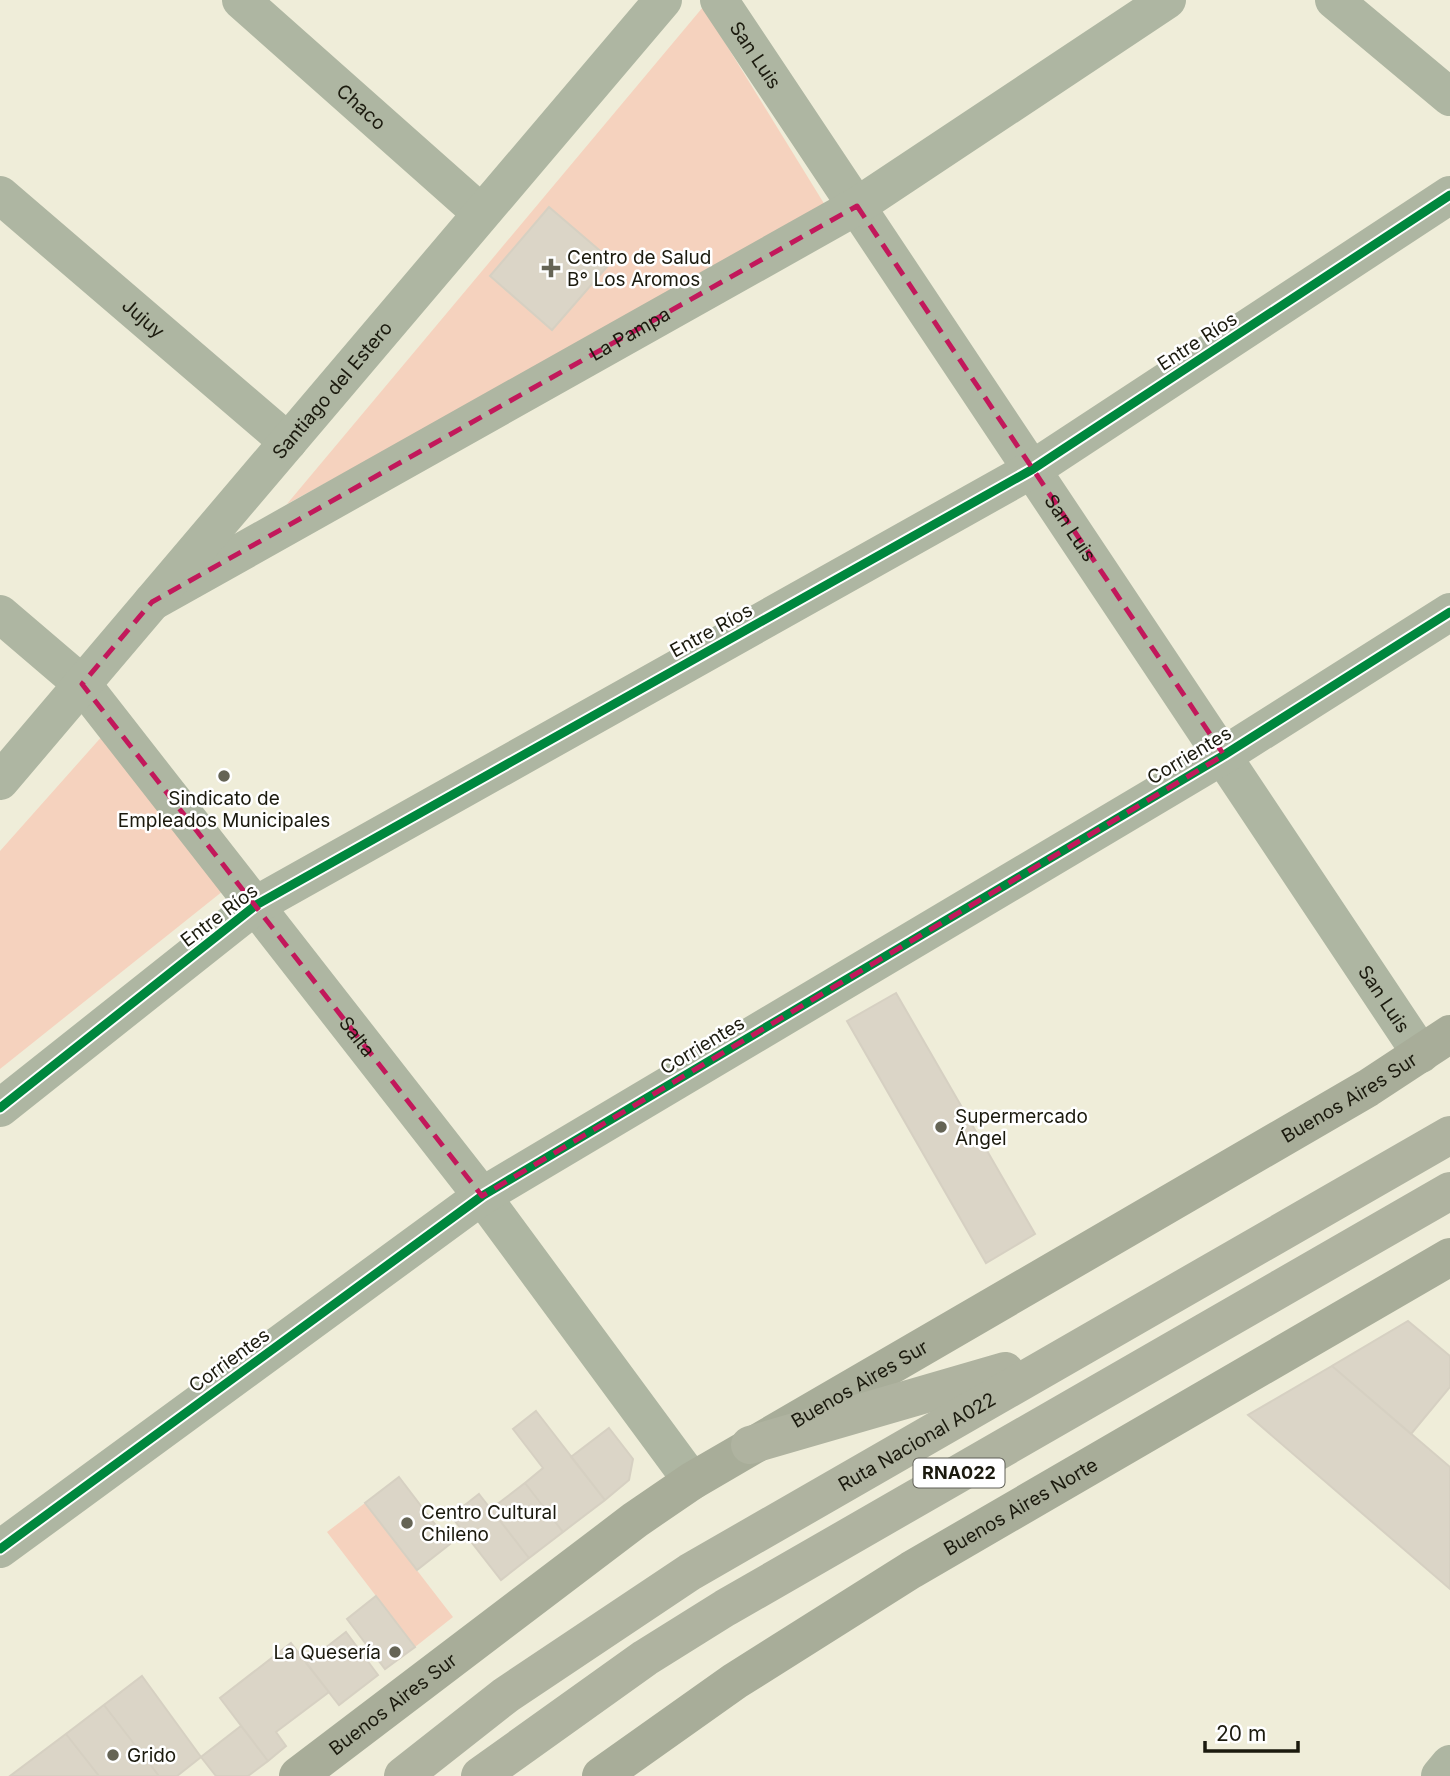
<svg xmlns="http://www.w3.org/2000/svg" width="1450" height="1776" viewBox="0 0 1450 1776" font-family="Inter,sans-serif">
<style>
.green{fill:#f5d2be}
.building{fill:#dbd5c7;stroke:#d6d0c2;stroke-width:2}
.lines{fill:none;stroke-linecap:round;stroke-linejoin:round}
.minor{stroke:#aeb6a2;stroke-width:38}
.major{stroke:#a8ad99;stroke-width:38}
.highway{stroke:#afb3a0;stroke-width:38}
.cycleway-casing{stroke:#fff;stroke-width:13}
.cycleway{stroke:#00873e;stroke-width:9}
.marked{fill:none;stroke:#c2185b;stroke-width:5;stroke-dasharray:14 9;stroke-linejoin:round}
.poi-dot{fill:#656455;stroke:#fff;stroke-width:2.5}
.labels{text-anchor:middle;stroke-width:5;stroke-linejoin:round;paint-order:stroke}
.shield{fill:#fff;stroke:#5f5f56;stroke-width:2}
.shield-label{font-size:18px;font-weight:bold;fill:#1b1a0e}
.street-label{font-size:19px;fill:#1b1a0e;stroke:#fff}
.poi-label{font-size:19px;fill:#1b1a0e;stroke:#fff;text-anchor:start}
</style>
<rect width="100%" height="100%" fill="#efedd9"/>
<path class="green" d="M703,7L828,210L287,504Z
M104,734L223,891L0,1069V851Z
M365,1503L453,1617L415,1647L327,1532Z"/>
<path class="building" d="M549,207L612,261L552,330L490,276Z
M896,993L1035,1234L986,1263L847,1021Z
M1408,1321L1450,1356V1387L1411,1434L1332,1366Z
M1332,1366L1450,1467V1589L1248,1415Z
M536,1411L605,1500L563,1532L525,1483L543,1468L513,1429Z
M609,1428L633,1459L629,1480L605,1500L571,1457Z
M399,1477L450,1544L417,1570L365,1503Z
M525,1483L563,1532L529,1558L491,1509Z
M479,1494L529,1558L501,1580L451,1516Z
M376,1596L415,1647L385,1669L347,1619Z
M346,1632L378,1675L339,1705L306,1663Z
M291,1643L329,1692L276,1732L286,1746L268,1761L220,1698Z
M142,1676L201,1757L177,1776H159L104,1705Z
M104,1705L159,1776H99L66,1734Z
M241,1726L268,1761L248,1776H216L201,1757Z
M66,1734L99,1776H10Z"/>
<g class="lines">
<g class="minor">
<path id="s1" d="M241,0L481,213"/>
<path id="s2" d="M719,0L1421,1054"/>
<path d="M1334,0L1450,97"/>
<path id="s3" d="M0,195L288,442"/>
<path id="s4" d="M152,602L857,206L1167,0"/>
<path id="s5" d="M0,614L82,684L482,1196L692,1481"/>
<path id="s6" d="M0,781L663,0"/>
<path d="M0,1108L256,905L1033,469L1450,195"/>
<path d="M0,1549L482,1196L1224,755L1450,612"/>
<path d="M1440,1776L1450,1764"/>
</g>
<g class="major">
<path id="s7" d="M298,1776L635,1520L692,1481L1368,1088L1450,1034"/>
<path id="s8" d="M601,1776L735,1681L911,1570L1450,1257"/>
</g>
<g class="highway">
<path d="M750,1445L1005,1371"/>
<path id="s9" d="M403,1776L506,1695L690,1572L1450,1135"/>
<path d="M480,1776L645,1658L725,1608L1450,1191"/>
</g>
<defs>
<path id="cycleway" d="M0,1108L256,905L1033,469L1450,195
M0,1549L482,1196L1224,755L1450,612"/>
</defs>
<use href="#cycleway" class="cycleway-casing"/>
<use href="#cycleway" class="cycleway"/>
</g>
<path class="marked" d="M857,206L1224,755L482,1196L82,684L152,602Z"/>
<g class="poi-dot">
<path d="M547.5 257.5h7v7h7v7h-7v7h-7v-7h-7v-7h7z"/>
<circle cx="224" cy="776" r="7"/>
<circle cx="941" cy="1127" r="7"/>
<circle cx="407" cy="1523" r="7"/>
<circle cx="395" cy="1652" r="7"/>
<circle cx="113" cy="1755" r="7"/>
</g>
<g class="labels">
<rect class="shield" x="913.5" y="1458.5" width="91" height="29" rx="5"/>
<g class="shield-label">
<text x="959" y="1479">RNA022</text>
</g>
<g class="street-label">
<text dy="7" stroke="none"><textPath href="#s2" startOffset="66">San Luis</textPath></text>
<text dy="7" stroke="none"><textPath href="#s1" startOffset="161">Chaco</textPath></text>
<text dy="7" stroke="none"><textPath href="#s3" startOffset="189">Jujuy</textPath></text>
<text dy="7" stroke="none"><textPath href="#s4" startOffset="548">La Pampa</textPath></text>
<text transform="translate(1197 341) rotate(-33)" y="7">Entre Ríos</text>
<text dy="7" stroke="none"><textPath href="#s6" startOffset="513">Santiago del Estero</textPath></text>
<text dy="7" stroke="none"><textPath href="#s2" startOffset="634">San Luis</textPath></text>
<text transform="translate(711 630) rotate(-29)" y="7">Entre Ríos</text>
<text transform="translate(1189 755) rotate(-31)" y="7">Corrientes</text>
<text transform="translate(219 915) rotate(-37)" y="7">Entre Ríos</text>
<text dy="7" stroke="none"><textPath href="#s2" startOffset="1200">San Luis</textPath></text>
<text dy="7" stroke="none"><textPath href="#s5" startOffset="555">Salta</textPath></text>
<text transform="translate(702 1045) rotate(-31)" y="7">Corrientes</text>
<text dy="7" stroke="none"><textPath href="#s7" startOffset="1253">Buenos Aires Sur</textPath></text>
<text transform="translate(229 1360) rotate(-36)" y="7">Corrientes</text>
<text dy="7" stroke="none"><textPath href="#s7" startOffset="686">Buenos Aires Sur</textPath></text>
<text dy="7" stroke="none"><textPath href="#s9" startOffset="614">Ruta Nacional A022</textPath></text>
<text dy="7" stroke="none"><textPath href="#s8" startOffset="499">Buenos Aires Norte</textPath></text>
<text dy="7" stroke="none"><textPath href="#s7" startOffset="119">Buenos Aires Sur</textPath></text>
</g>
<g class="poi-label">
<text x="567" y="264">Centro de Salud<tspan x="567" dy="22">B° Los Aromos</tspan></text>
<text x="224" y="805" text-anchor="middle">Sindicato de<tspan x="224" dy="22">Empleados Municipales</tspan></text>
<text x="955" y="1123">Supermercado<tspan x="955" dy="22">Ángel</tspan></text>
<text x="421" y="1519">Centro Cultural<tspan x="421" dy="22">Chileno</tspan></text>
<text x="381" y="1659" text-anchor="end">La Quesería</text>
<text x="127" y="1762">Grido</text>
</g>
</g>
<path d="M1205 1741v10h93v-10" fill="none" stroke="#1b1a0e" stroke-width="3.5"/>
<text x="1216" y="1741" font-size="21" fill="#1b1a0e" stroke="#ffffff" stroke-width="5" paint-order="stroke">20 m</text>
</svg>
